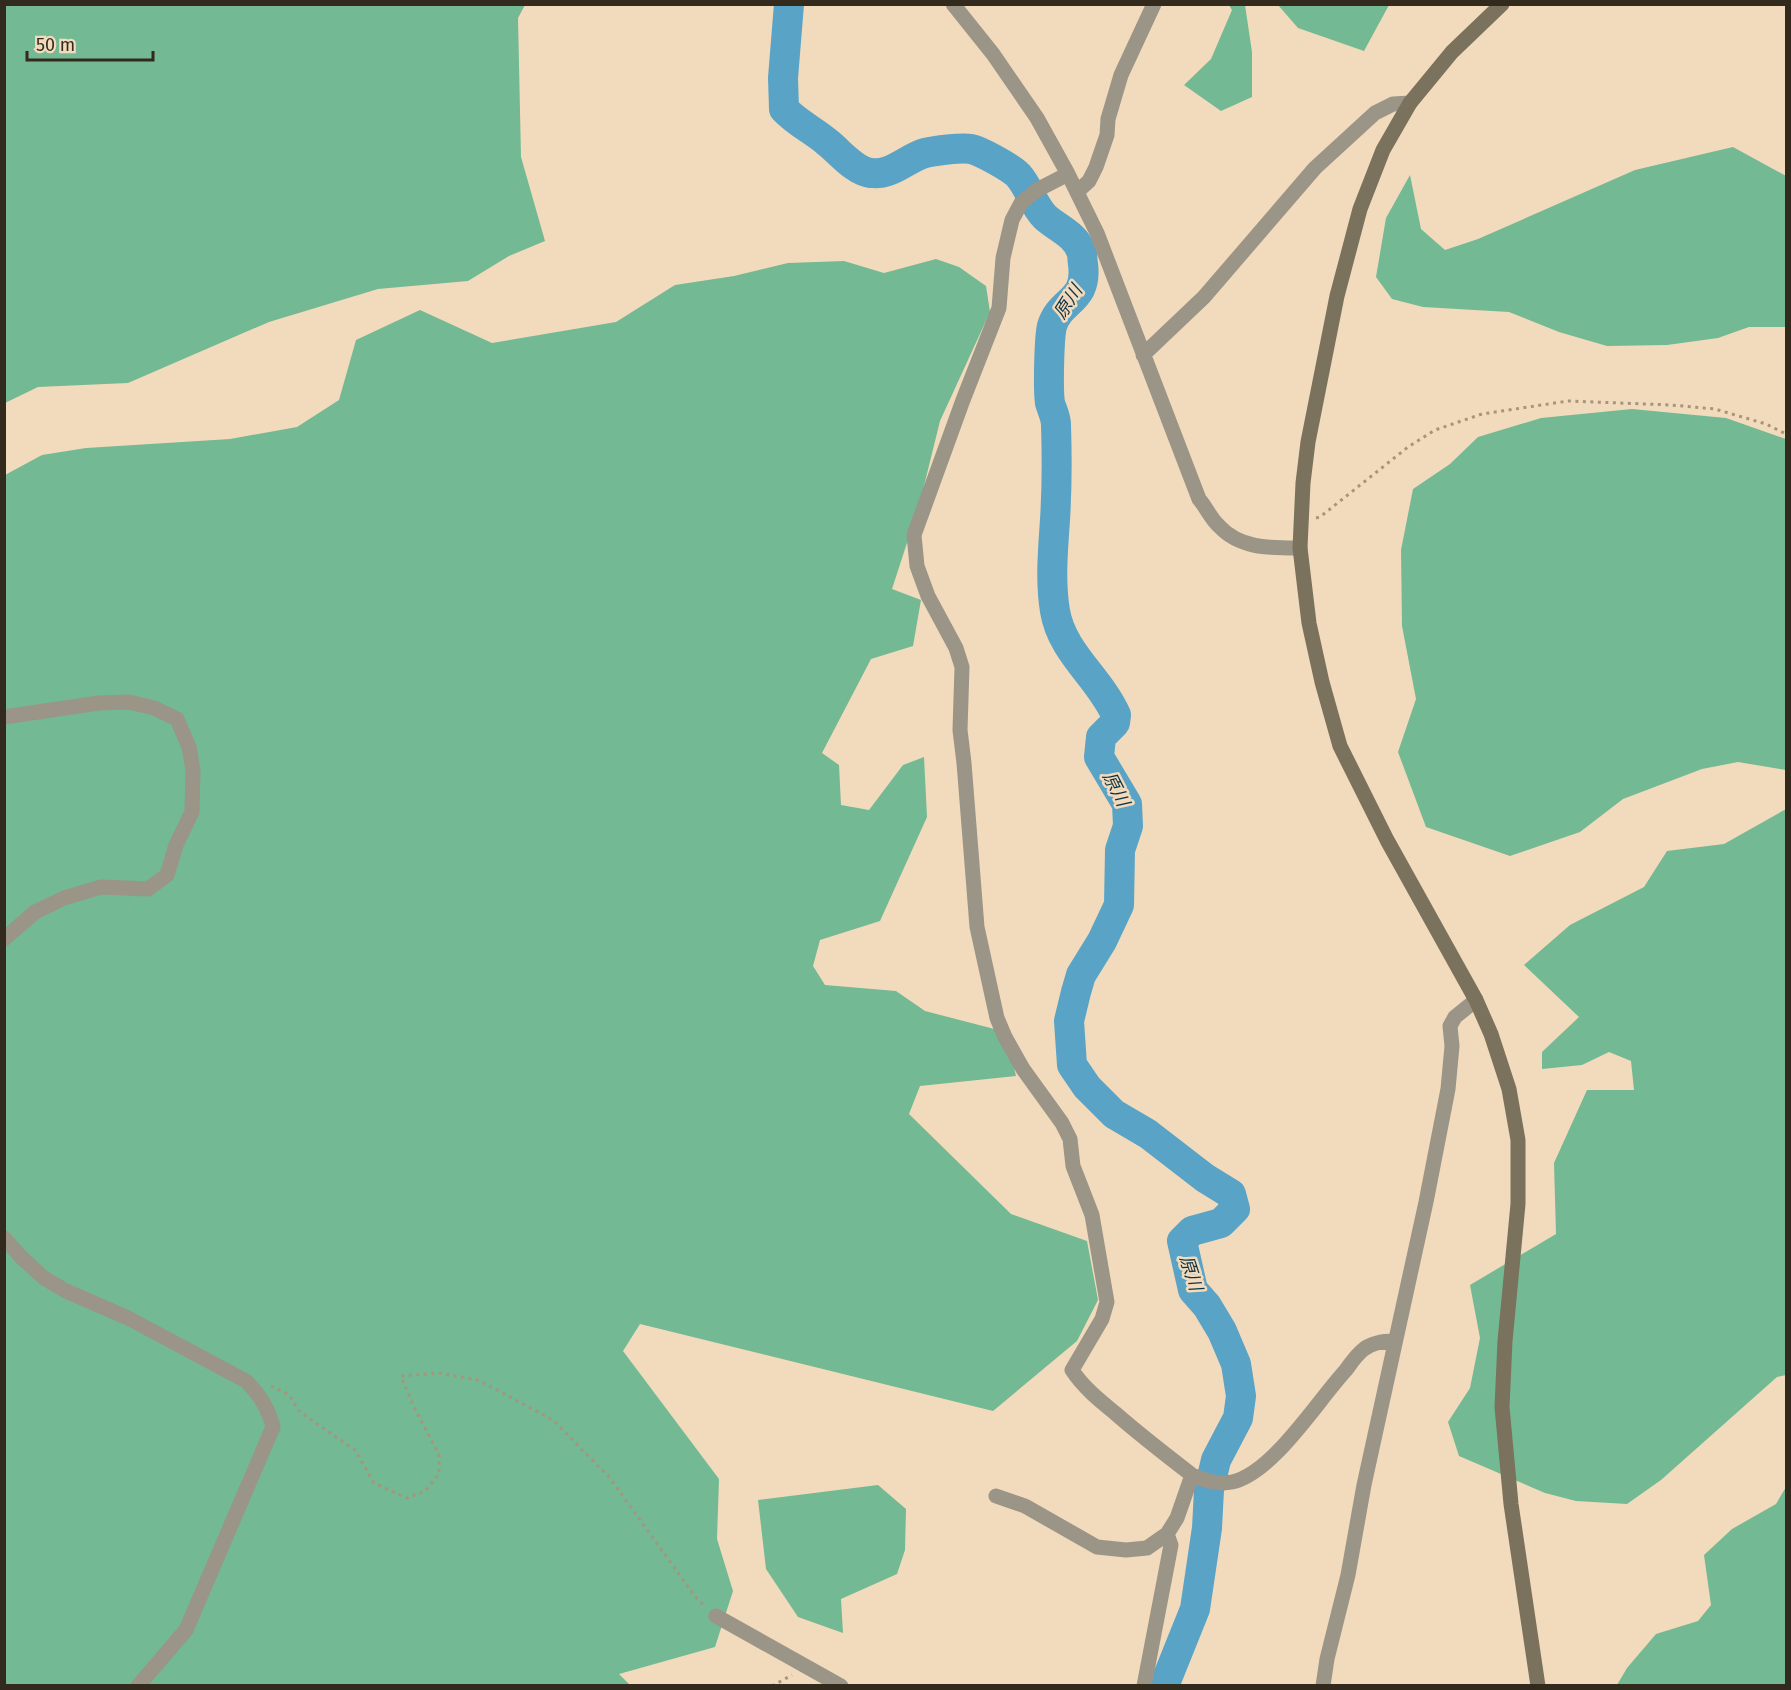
<svg xmlns="http://www.w3.org/2000/svg" width="1791" height="1690" viewBox="0 0 1791 1690" font-family="'Fira Sans','Noto Sans JP',sans-serif">
<style>
.forest{fill:#73b993}
.lines{fill:none;stroke-linecap:round;stroke-linejoin:round}
.river{stroke:#59a3c6;stroke-width:30}
.path{stroke:#a6957d;stroke-width:3;stroke-dasharray:3 4.5;stroke-linecap:butt}
.street{stroke:#9b9587;stroke-width:15}
.secondary{stroke:#7a725d;stroke-width:15}
.labels{text-anchor:middle;stroke-width:5;stroke-linejoin:round;paint-order:stroke}
.water-label{font-size:18px;font-style:italic;fill:#103241;stroke:#f2dbbc}
</style>
<rect width="100%" height="100%" fill="#f2dbbc"/>
<path class="forest" d="M5,4L525,5L518,18L521,157L545,241L509,256L468,281L378,289L269,322L128,383L38,387L5,403Z
M1229,5H1245L1252,52V97L1221,111L1184,85L1211,59L1232,10Z
M1278,5H1389L1364,51L1298,28Z
M1733,147L1786,176V327H1749L1718,338L1667,345L1607,346L1559,332L1509,312L1423,307L1392,299L1376,277L1386,218L1410,175L1421,229L1445,250L1478,239L1635,170Z
M936,259L959,267L986,286L990,312L940,421L919,506L892,589L921,600L913,646L871,659L822,753L839,765L841,805L869,810L903,765L924,757L927,817L880,921L820,940L813,966L825,985L896,991L925,1011L1006,1032L1016,1076L920,1086L909,1114L1011,1214L1087,1241L1098,1300L1077,1341L993,1411L640,1324L623,1351L719,1479L717,1539L733,1591L715,1647L619,1674L630,1685L5,1686V475L42,455L86,448L230,439L297,427L339,400L356,340L420,310L492,343L616,322L675,285L734,276L788,263L844,261L884,273Z
M1632,409L1726,418L1786,439V770L1738,762L1702,769L1623,799L1580,832L1510,856L1426,827L1398,752L1416,699L1402,626L1401,550L1413,489L1450,464L1478,437L1541,418Z
M1786,809V1375L1777,1377L1661,1480L1627,1504L1576,1501L1545,1493L1459,1456L1448,1422L1470,1388L1480,1338L1470,1285L1556,1234L1554,1163L1587,1090H1634L1631,1061L1609,1052L1582,1065L1542,1069V1052L1579,1017L1524,965L1570,925L1644,887L1667,851L1724,844Z
M878,1485L906,1509L905,1550L897,1574L841,1599L843,1633L798,1617L766,1569L758,1500Z
M1786,1487V1685H1617L1627,1668L1656,1634L1698,1621L1711,1605L1704,1555L1732,1529L1776,1504Z"/>
<g class="lines">
<path class="river" d="M789,4L783,78L784,109C797,123 813,130 827,142C840,152 854,171 871,173C891,176 907,158 925,153C934,151 961,147 971,149C981,151 1011,168 1018,175C1029,187 1033,205 1045,217C1057,228 1075,234 1081,251C1083,254 1082,260 1083,264C1088,302 1060,299 1052,326C1049,338 1048,390 1050,403C1052,410 1056,417 1056,425C1057,456 1057,488 1055,520C1053,549 1050,581 1055,611C1062,653 1099,677 1116,715L1115,723L1101,737L1099,757L1127,804L1128,826L1120,850L1119,905L1102,941L1081,975L1076,992L1069,1021L1072,1065L1087,1087L1114,1114L1148,1134L1205,1178L1231,1194L1235,1209L1221,1223L1192,1231L1182,1241L1193,1290L1207,1306L1222,1331L1236,1364L1241,1396L1238,1418L1216,1460L1209,1490L1207,1528L1195,1609L1164,1686"/>
<path class="path" d="M1316,518L1320,517L1408,447L1435,430L1482,414L1568,401L1671,405L1715,409L1766,424L1786,434
M271,1386L289,1395L300,1412L355,1450L374,1483L407,1498L425,1491L439,1474V1455L414,1407L401,1376L438,1373L478,1380L553,1420L609,1477L697,1599L706,1607
M714,1686H727
M772,1686L792,1675"/>
<path class="street" d="M953,4L993,54L1037,118L1068,174L1097,233L1199,499C1206,507 1211,519 1219,526C1240,549 1271,548 1300,548
M1077,192L1089,181L1096,167L1107,135L1108,119L1121,75L1154,4
M1143,355L1204,297L1315,168L1375,113L1393,104L1410,103
M4,717L99,703L129,702L154,708L177,719L189,747L193,770L192,812L176,845L167,875L148,889L101,887L64,898L35,912L4,939
M4,1238L22,1258L44,1278L66,1291L128,1318L246,1381C260,1395 268,1408 273,1427L186,1630L138,1686
M1192,1475C1205,1481 1218,1485 1232,1482C1273,1473 1318,1400 1346,1370C1351,1363 1357,1354 1364,1349C1373,1342 1384,1341 1395,1341
M996,1496L1025,1506L1097,1547L1126,1550L1147,1548L1167,1534L1177,1518L1192,1475C1166,1455 1140,1435 1115,1413C1099,1400 1083,1387 1072,1370L1102,1319L1107,1302L1092,1215L1073,1166L1070,1139L1062,1123L1023,1069L1005,1037L997,1018L977,927L964,763L960,730L962,667L956,648L928,596L917,566L914,535L963,400L999,308L1003,258L1012,220L1021,203L1037,190L1068,174
M716,1616L841,1686
M1144,1686L1171,1545L1167,1534
M1323,1686L1327,1659L1348,1575L1364,1485L1426,1202L1448,1089L1452,1046L1450,1026L1455,1017L1476,1000"/>
<path class="secondary" d="M1502,4L1452,52L1410,103L1383,150L1360,209L1337,296L1308,442L1303,483L1300,548L1309,623L1322,682L1340,746L1387,840L1476,1000L1491,1034L1509,1089L1518,1140V1204L1505,1341L1502,1407L1511,1504L1538,1686"/>
</g>
<g class="labels">
<g class="water-label">
<text transform="translate(1068 302) rotate(-57)" y="6">原川</text>
<text transform="translate(1116 789) rotate(63)" y="6">原川</text>
<text transform="translate(1191 1273) rotate(72)" y="6">原川</text>
</g>
</g>
<rect width="1791" height="1690" fill="none" stroke="#332a1e" stroke-width="12"/>
<path d="M27 51v9h126v-9" fill="none" stroke="#332a1e" stroke-width="3"/>
<text x="36" y="51" font-size="18" fill="#332a1e" stroke="#f2dbbc" stroke-width="4.5" paint-order="stroke">50 m</text>
</svg>
